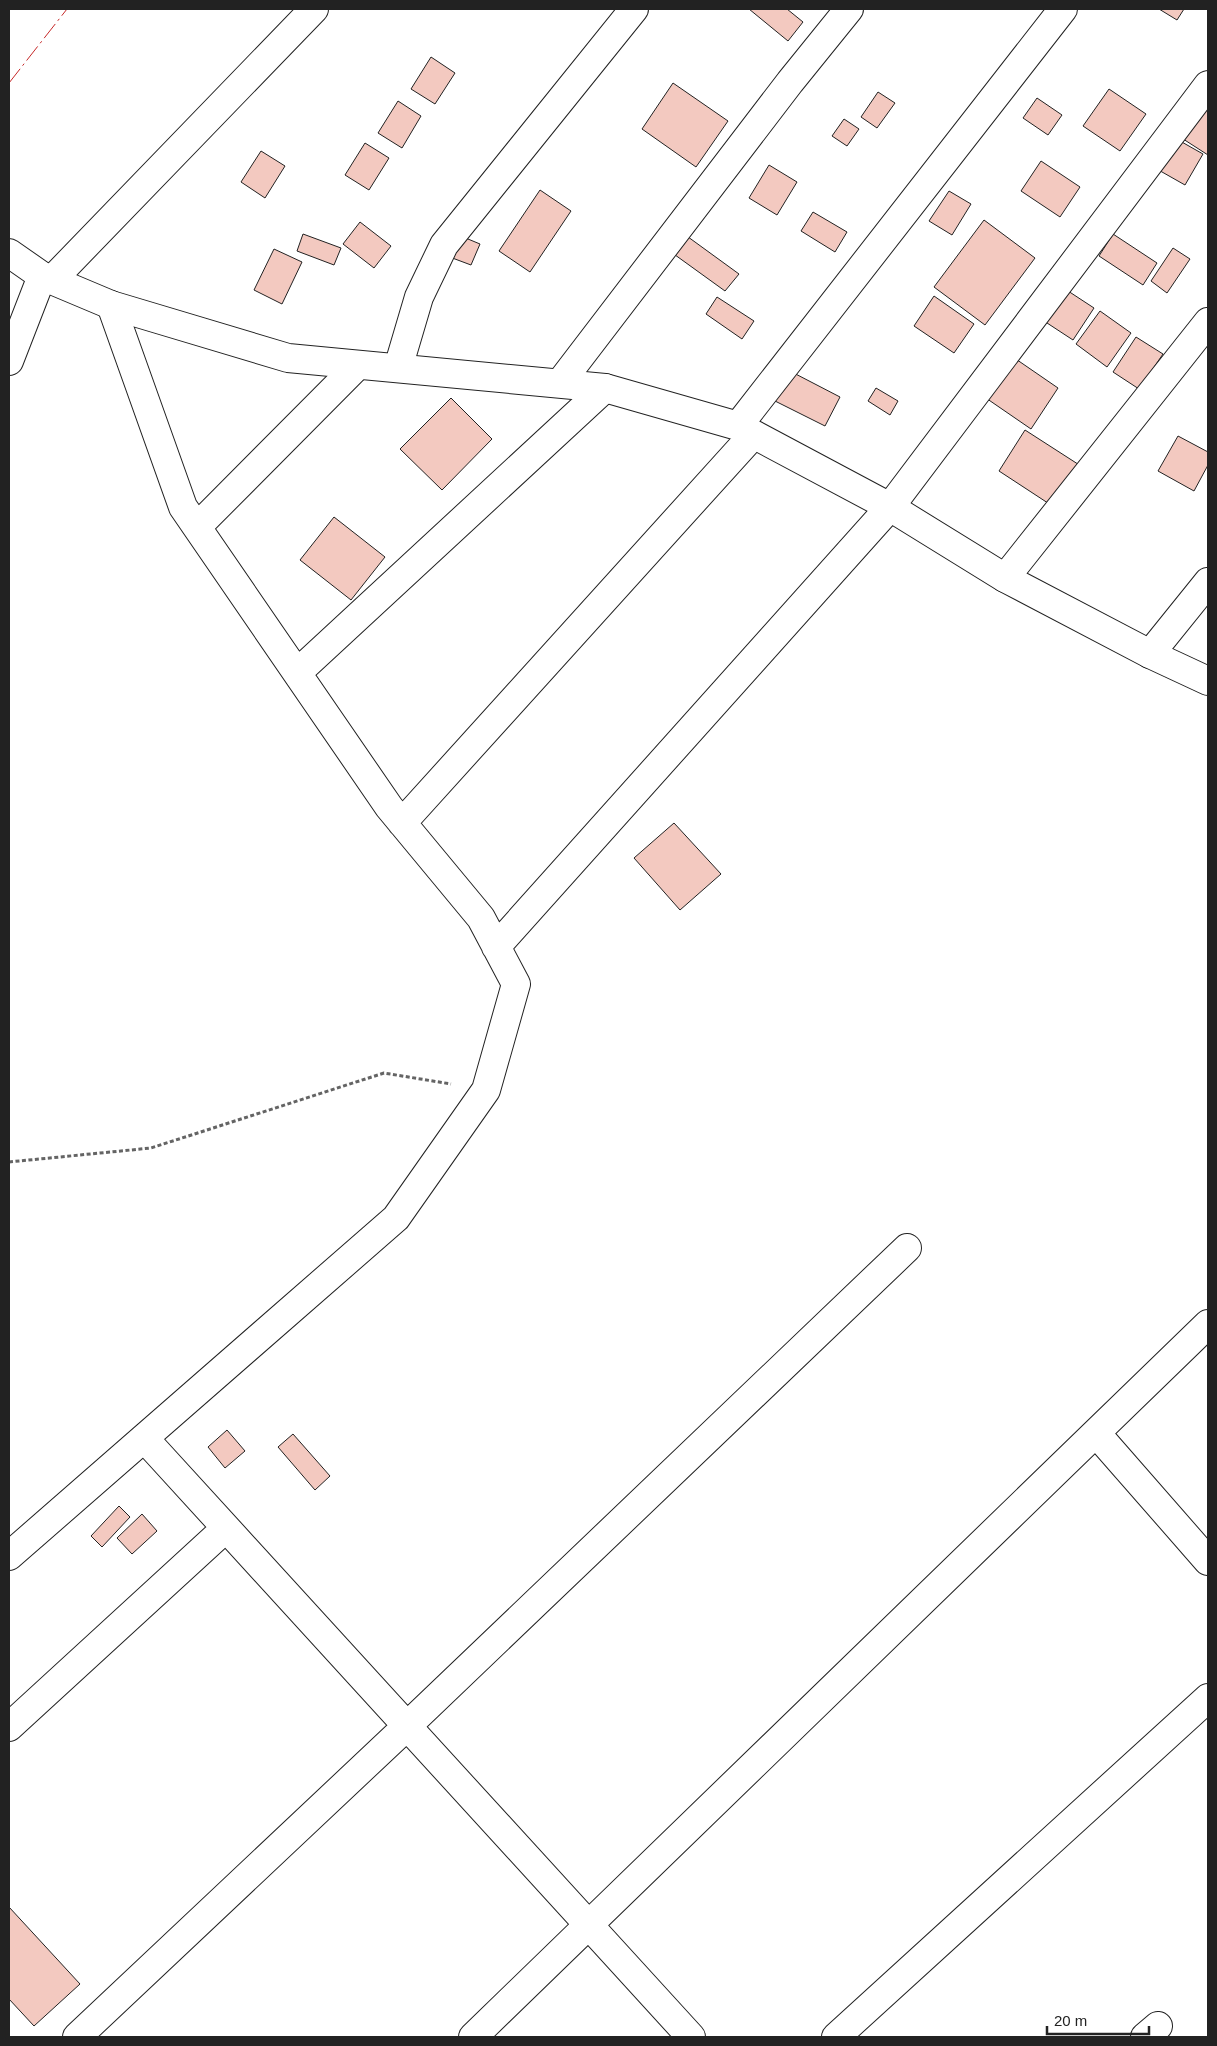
<svg xmlns="http://www.w3.org/2000/svg" width="1217" height="2046" viewBox="0 0 1217 2046" font-family="Helvetica,sans-serif">
<style>
.building{fill:#f3c9c0;stroke:#222}
.lines{fill:none;stroke-linecap:round;stroke-linejoin:round}
.minor-casing{stroke:#222;stroke-width:30}
.major-casing{stroke:#222;stroke-width:30}
.path{stroke:#646464;stroke-width:3;stroke-dasharray:4 2.5;stroke-linecap:butt}
.minor{stroke:#fff;stroke-width:28}
.major{stroke:#fff;stroke-width:28}
.power{stroke:#c62828;stroke-width:1;stroke-dasharray:18 4 2.5 4;stroke-linecap:butt}
</style>
<rect width="100%" height="100%" fill="#fff"/>
<path class="building" d="M749,9H787L803,22L788,41Z
M1159,9H1184L1177,20Z
M431,57L455,73L435,104L411,89Z
M673,83L728,121L696,167L642,129Z
M1109,89L1146,114L1120,151L1083,126Z
M878,92L895,103L877,128L861,117Z
M1037,98L1062,115L1048,135L1023,118Z
M1208,98V155L1180,137Z
M398,101L421,116L402,148L378,133Z
M844,119L859,129L847,146L832,136Z
M1173,137L1203,154L1185,185L1155,168Z
M365,143L389,158L369,190L345,175Z
M261,151L285,166L265,198L241,182Z
M1041,161L1080,187L1060,217L1021,191Z
M769,165L797,182L777,215L749,198Z
M540,190L571,211L530,272L499,251Z
M949,191L971,204L952,235L929,221Z
M813,212L847,232L835,252L801,231Z
M984,220L1035,258L985,325L934,287Z
M360,222L391,246L374,268L343,244Z
M303,234L341,248L334,265L297,251Z
M456,234L480,244L471,265L447,256Z
M684,234L739,274L725,291L671,252Z
M1113,234L1157,263L1143,285L1099,256Z
M1173,248L1190,259L1167,293L1151,281Z
M274,249L302,262L282,304L254,290Z
M1065,289L1094,308L1073,340L1044,321Z
M934,296L974,324L954,353L914,326Z
M717,297L754,321L742,339L706,314Z
M1100,311L1131,333L1107,367L1076,344Z
M1136,337L1163,354L1139,389L1113,372Z
M1010,355L1058,388L1031,429L983,396Z
M786,369L840,397L825,426L771,399Z
M876,388L898,401L890,415L868,401Z
M451,398L492,439L442,490L400,449Z
M1025,430L1084,468L1057,509L999,471Z
M1178,436L1208,452V465L1194,491L1158,471Z
M334,517L385,557L351,600L300,560Z
M674,823L721,874L680,910L634,858Z
M227,1430L245,1451L225,1468L208,1447Z
M293,1434L330,1476L315,1490L278,1447Z
M119,1506L130,1517L102,1547L91,1536Z
M142,1514L157,1531L132,1554L117,1538Z
M9,1907L80,1984L34,2026L9,1999Z"/>
<g class="lines">
<defs>
<path id="minor" d="M52,280L314,9
M9,361L42,276
M398,368L419,297L444,245L634,9
M560,383L790,82L849,9
M738,426L1063,9
M197,527L358,365
M1005,578L1208,322
M1150,654L1208,582
M297,673L605,388
M402,823L753,435
M496,947L890,507L1208,85
M1096,1433L1208,1561
M144,1438L691,2037
M9,1556L396,1218L486,1090L516,984L481,918L389,807L183,507L111,305
M9,1727L226,1528
M77,2037L406,1727L907,1248
M473,2037L1208,1324
M836,2037L1208,1698
M1145,2037L1158,2026"/>
<path id="major" d="M9,253L42,276L111,305L288,358L605,388L738,426L890,507L1005,578L1150,654L1208,681"/>
</defs>
<use href="#minor" class="minor-casing"/>
<use href="#major" class="major-casing"/>
<path class="path" d="M9,1162L151,1148L384,1073L451,1084"/>
<use href="#minor" class="minor"/>
<use href="#major" class="major"/>
<path class="power" d="M9,83L67,9"/>
</g>
<rect width="1217" height="2046" fill="none" stroke="#222222" stroke-width="20"/>
<path d="M1047 2026v8h102v-8" fill="none" stroke="#222222" stroke-width="2.5"/>
<text x="1054" y="2026" font-size="15" fill="#222222" stroke="#ffffff" stroke-width="4" paint-order="stroke">20 m</text>
</svg>
